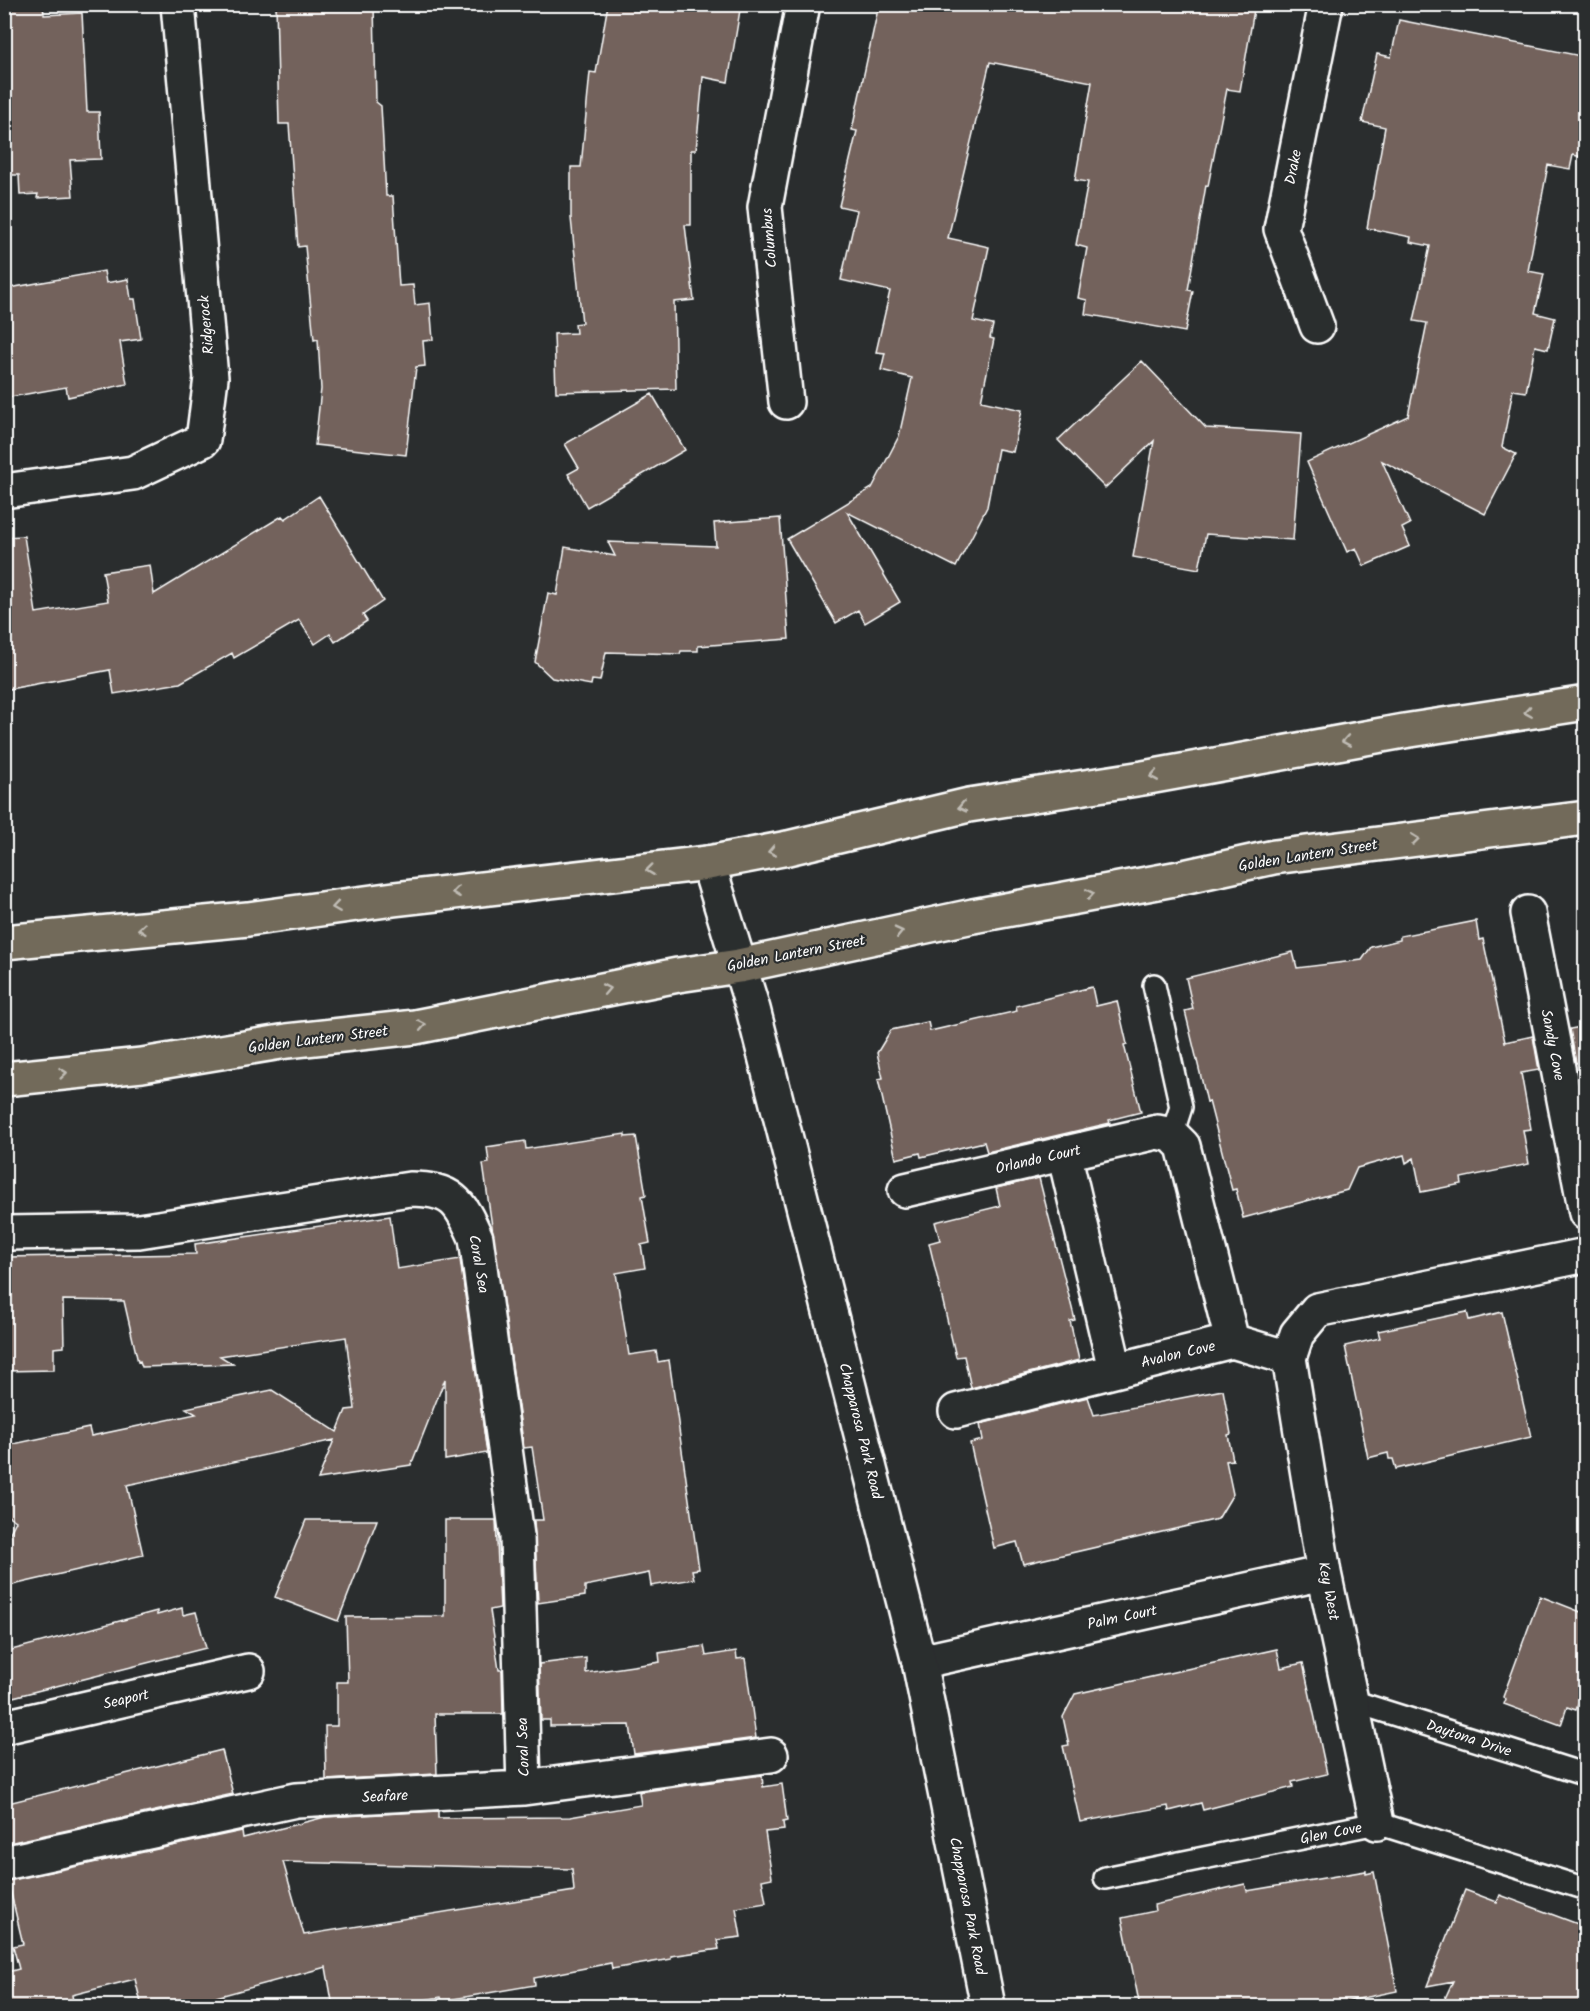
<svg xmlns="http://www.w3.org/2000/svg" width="1590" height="2011" viewBox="0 0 1590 2011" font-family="Kalam,sans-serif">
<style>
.building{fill:#73625b;stroke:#fff;stroke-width:1.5;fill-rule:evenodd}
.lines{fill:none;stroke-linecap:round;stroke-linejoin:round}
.service-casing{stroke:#fff;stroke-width:26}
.minor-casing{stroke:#fff;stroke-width:38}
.tertiary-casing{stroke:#fff;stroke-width:38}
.primary-casing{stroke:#fff;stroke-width:38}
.service{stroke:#2a2d2e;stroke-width:21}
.minor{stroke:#2a2d2e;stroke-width:33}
.tertiary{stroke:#2a2d2e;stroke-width:33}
.primary{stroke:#726b5a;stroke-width:33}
.oneway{stroke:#c0bcb5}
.labels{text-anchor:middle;stroke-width:4.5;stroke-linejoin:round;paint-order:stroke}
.street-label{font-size:15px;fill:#fff;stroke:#2a2d2e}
</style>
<rect width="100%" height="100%" fill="#2a2d2e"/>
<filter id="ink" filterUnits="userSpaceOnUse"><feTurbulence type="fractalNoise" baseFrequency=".0167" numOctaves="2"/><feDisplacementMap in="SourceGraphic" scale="12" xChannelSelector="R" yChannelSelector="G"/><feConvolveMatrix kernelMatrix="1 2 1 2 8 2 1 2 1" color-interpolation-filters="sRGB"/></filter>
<g filter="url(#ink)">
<path class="building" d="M4,4H43L44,15L82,13L87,112H99L101,159L70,160L73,196L37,198L38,194L20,195L19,175H10L9,153H4Z
M276,4H374L376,102L381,106L386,196H393L399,286L413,285L415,305L430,303L433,340L423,341L425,366L416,367L406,455L315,445L321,389L318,339L314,340L305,246L298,247L289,124H279Z
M608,4H741L728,82L703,77L696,150H691V225H685L694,300L674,302L676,389L556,392L554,334L576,333L575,324L582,323L571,218V167H581L590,72L596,73Z
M879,4H1255L1240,91L1227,89L1208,186L1206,185L1188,290L1193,291L1185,332L1085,314L1087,300L1078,298L1087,248L1076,245L1088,182L1075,180L1092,82L990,62L948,238L989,247L973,321L993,325L990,338L994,339L981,401L1022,410L1013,452L998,449L987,507L956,567L847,512L900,602L865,623L858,610L836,623L787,539L872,488L899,436L912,378L881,370L885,353L876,352L890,291L841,280L857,210L839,206L857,131L852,130Z
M1399,20L1586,57V158L1573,155L1570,169L1548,165L1528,271L1544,274L1535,313L1555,318L1548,349L1535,346L1526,392L1513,390L1502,447L1516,454L1485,514L1382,461L1410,524L1402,528L1410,546L1364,566L1356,548L1347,552L1307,462L1408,416L1427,323L1414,321L1430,246L1410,242L1411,237L1367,228L1385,127L1362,122L1377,54L1391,57Z
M104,271L106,283L128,279L131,299H135L141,339L120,342L127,384L68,397L66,387L4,398V289Z
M1142,361L1206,428L1301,434L1293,540L1206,534L1199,569L1133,557L1154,441L1105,488L1058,440Z
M652,394L685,450L587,507L568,474L579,468L565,444Z
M319,496L383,601L363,615L367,621L335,642L330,634L315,644L299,620L234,658L232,653L180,683L114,694L110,670L4,690V537L24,536L36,613L108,601L103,572L150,565L154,594L282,516L285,519Z
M780,518L789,639L698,646V651H681L680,654L606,652L600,681L592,680L591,685L552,678L535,662L548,593L557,595L565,547L615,556L608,542L716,546L714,523Z
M1476,921L1479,940L1483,939L1505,1042L1533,1036L1539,1070L1521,1073L1531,1129L1523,1130L1529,1164L1461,1178L1462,1184L1421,1192L1414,1158L1406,1163L1404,1155L1357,1168L1347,1190L1243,1218L1236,1189L1232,1190L1209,1101L1207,1102L1185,1011L1193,1009L1186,978L1293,952L1297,968L1362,960L1371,947L1400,940V936Z
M1092,987L1096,1006L1117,1001L1127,1044L1124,1045L1141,1112L1109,1120L1110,1123L987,1152L984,1142L921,1157L920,1153L896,1159L878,1079L883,1078L877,1053L891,1030L928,1022L930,1031L1017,1011L1016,1006Z
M1586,1026V1061L1576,1063L1570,1029Z
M625,1134V1137L636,1136L646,1195L642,1196L650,1243L641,1245L645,1268L616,1273L629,1355L656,1351L658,1362L669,1360L699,1569L692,1570L694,1579L651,1586L649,1573L585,1586V1596L538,1603L534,1520H543L532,1447L524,1448L483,1164L489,1163L487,1147L525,1141L526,1149Z
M1039,1178L1075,1320L1070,1321L1079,1360L971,1388L964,1356L956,1357L929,1243L940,1240L935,1222L1000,1206L996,1188Z
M390,1216L397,1269L460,1259L487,1453L445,1460V1379L411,1465L318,1479L334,1440L127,1485L143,1555L4,1587V1544L16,1521L4,1513V1446L89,1428L91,1436L196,1414L186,1408L272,1390L337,1432L346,1410L355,1409L346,1337L220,1356L233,1364L142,1367L140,1361L138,1362L124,1301L63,1300L64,1347L54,1348V1370L4,1371V1257L196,1254L195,1244Z
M1467,1312L1469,1320L1502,1312L1531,1437L1396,1469L1393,1459H1389L1388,1453L1368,1458L1345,1346L1380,1338L1378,1331Z
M1223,1390L1231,1434L1228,1435L1233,1460L1226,1461L1233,1494L1218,1519L1023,1564L1017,1542L994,1548L970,1443L983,1440L980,1424L1088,1397L1094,1415Z
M306,1520H377L338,1621L275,1597Z
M445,1520H496L500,1608L490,1610L499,1670H502L503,1714H435L437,1774L326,1780L325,1726H337V1682H348L346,1617L445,1616Z
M1540,1596L1586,1614V1684L1576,1710L1567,1707L1561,1725L1504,1704L1506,1699L1503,1697Z
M182,1608L183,1615L196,1612L206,1648L13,1697L11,1690L4,1691V1652L157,1611V1615Z
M704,1646L706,1656L736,1651L737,1659L745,1658L756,1738L634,1754L630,1725L550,1726V1720H541L539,1664L586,1658V1673L660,1662L659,1653Z
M1277,1649L1281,1668L1303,1663L1327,1774L1292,1782L1293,1787L1203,1810L1201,1803L1169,1811L1168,1806L1080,1822L1063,1746L1069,1745L1063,1717L1075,1694Z
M222,1750L233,1794L4,1844V1804Z
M762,1775L763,1787L782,1784L787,1821L783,1822L784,1830L765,1832L772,1878L762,1880L766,1903L736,1908L741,1937L717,1940L719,1949L671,1956V1959L612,1969L611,1963L534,1978L535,1985L442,2001L441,1997L381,2007H333L326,1967L205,2000L206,2007H142L135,1979L72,1995L74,2007H4V1973L19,1969L13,1946L23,1944L8,1881L242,1831L243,1838L325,1817L438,1811V1818L570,1817L641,1805L639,1792ZM283,1862L572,1869L574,1891L304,1935Z
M1366,1871V1874L1374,1872L1397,1991L1320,2007H1140L1122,1918L1155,1911L1154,1905L1245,1884L1247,1891Z
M1465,1890L1497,1902L1500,1895L1586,1927V2007H1441L1453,1981L1427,1986Z"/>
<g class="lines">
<defs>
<path id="service" d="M1154,985L1181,1107L1172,1135
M1352,1701L1586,1775
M1105,1878L1377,1823L1586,1889"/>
<path id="minor" d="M1317,326L1281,229L1326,4
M786,402L765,207L803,4
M4,491L133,473L203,440L211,378L178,4
M1528,913L1586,1213
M1064,1153L1115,1369
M905,1190L1157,1132L1172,1135L1183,1146L1232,1341
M4,1233L139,1231L410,1189C452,1189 460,1201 476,1238L517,1536L524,1788
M956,1411L1232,1341L1289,1358
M919,1662L1324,1573
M4,1727L248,1671
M1377,1823L1324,1573L1289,1358L1297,1334L1317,1310L1586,1255
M4,1863L296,1800L524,1788L771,1755"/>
<path id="tertiary" d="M708,863L753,1009L919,1662L988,2006"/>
<path id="primary" d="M4,942L248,919L394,899L708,863L788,848L969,805L1143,778L1404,731L1586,703
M4,1079L142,1065L287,1041L415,1027L678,975L739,966L973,916L1174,879L1274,857L1586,818"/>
</defs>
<use href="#service" class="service-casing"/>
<use href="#minor" class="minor-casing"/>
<use href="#tertiary" class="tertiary-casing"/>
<use href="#primary" class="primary-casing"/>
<use href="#service" class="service"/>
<use href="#minor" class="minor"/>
<use href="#tertiary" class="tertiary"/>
<use href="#primary" class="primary"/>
</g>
<defs><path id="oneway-chevron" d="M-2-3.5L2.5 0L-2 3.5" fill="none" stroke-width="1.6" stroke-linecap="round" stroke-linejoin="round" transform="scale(1.5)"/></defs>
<g class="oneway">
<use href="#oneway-chevron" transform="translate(1528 712) rotate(171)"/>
<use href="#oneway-chevron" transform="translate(1346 741) rotate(170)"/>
<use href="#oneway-chevron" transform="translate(1154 776) rotate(170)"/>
<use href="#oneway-chevron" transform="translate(962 807) rotate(167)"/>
<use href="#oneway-chevron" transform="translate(1415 839) rotate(-7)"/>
<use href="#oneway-chevron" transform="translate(772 851) rotate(169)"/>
<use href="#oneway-chevron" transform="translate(650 870) rotate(173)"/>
<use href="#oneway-chevron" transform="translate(456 892) rotate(173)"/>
<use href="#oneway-chevron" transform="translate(1090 894) rotate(-10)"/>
<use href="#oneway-chevron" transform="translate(336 907) rotate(172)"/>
<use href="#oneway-chevron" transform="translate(142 929) rotate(175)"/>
<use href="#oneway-chevron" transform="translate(899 932) rotate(-13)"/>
<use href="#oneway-chevron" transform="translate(606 989) rotate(-11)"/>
<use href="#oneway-chevron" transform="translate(422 1025) rotate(-11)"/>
<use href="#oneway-chevron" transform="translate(63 1073) rotate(-6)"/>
</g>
</g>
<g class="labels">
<g class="street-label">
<text transform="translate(1293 167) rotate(-79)" y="5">Drake</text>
<text transform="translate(769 238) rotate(-95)" y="5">Columbus</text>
<text transform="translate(206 325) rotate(-95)" y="5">Ridgerock</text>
<text transform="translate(1308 855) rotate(-9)" y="5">Golden Lantern Street</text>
<text transform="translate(796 953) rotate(-11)" y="5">Golden Lantern Street</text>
<text transform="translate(318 1039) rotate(-7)" y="5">Golden Lantern Street</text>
<text transform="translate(1553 1045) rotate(79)" y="5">Sandy Cove</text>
<text transform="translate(1038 1159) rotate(-13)" y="5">Orlando Court</text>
<text transform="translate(479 1264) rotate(80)" y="5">Coral Sea</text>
<text transform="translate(1178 1354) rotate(-13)" y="5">Avalon Cove</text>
<text transform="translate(861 1431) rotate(76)" y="5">Chapparosa Park Road</text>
<text transform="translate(1329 1591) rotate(79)" y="5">Key West</text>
<text transform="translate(1122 1617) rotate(-12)" y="5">Palm Court</text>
<text transform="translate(126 1699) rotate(-13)" y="5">Seaport</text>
<text transform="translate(1469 1738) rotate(18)" y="5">Daytona Drive</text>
<text transform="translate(523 1747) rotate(-92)" y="5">Coral Sea</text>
<text transform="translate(385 1796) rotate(-3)" y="5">Seafare</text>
<text transform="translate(1331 1833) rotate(-11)" y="5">Glen Cove</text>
<text transform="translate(968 1906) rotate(79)" y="5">Chapparosa Park Road</text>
</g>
</g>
<rect width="1590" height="2011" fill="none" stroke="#2a2d2e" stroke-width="24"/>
<rect x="12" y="12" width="1566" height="1987" fill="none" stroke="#fff" stroke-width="2" filter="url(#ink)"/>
</svg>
